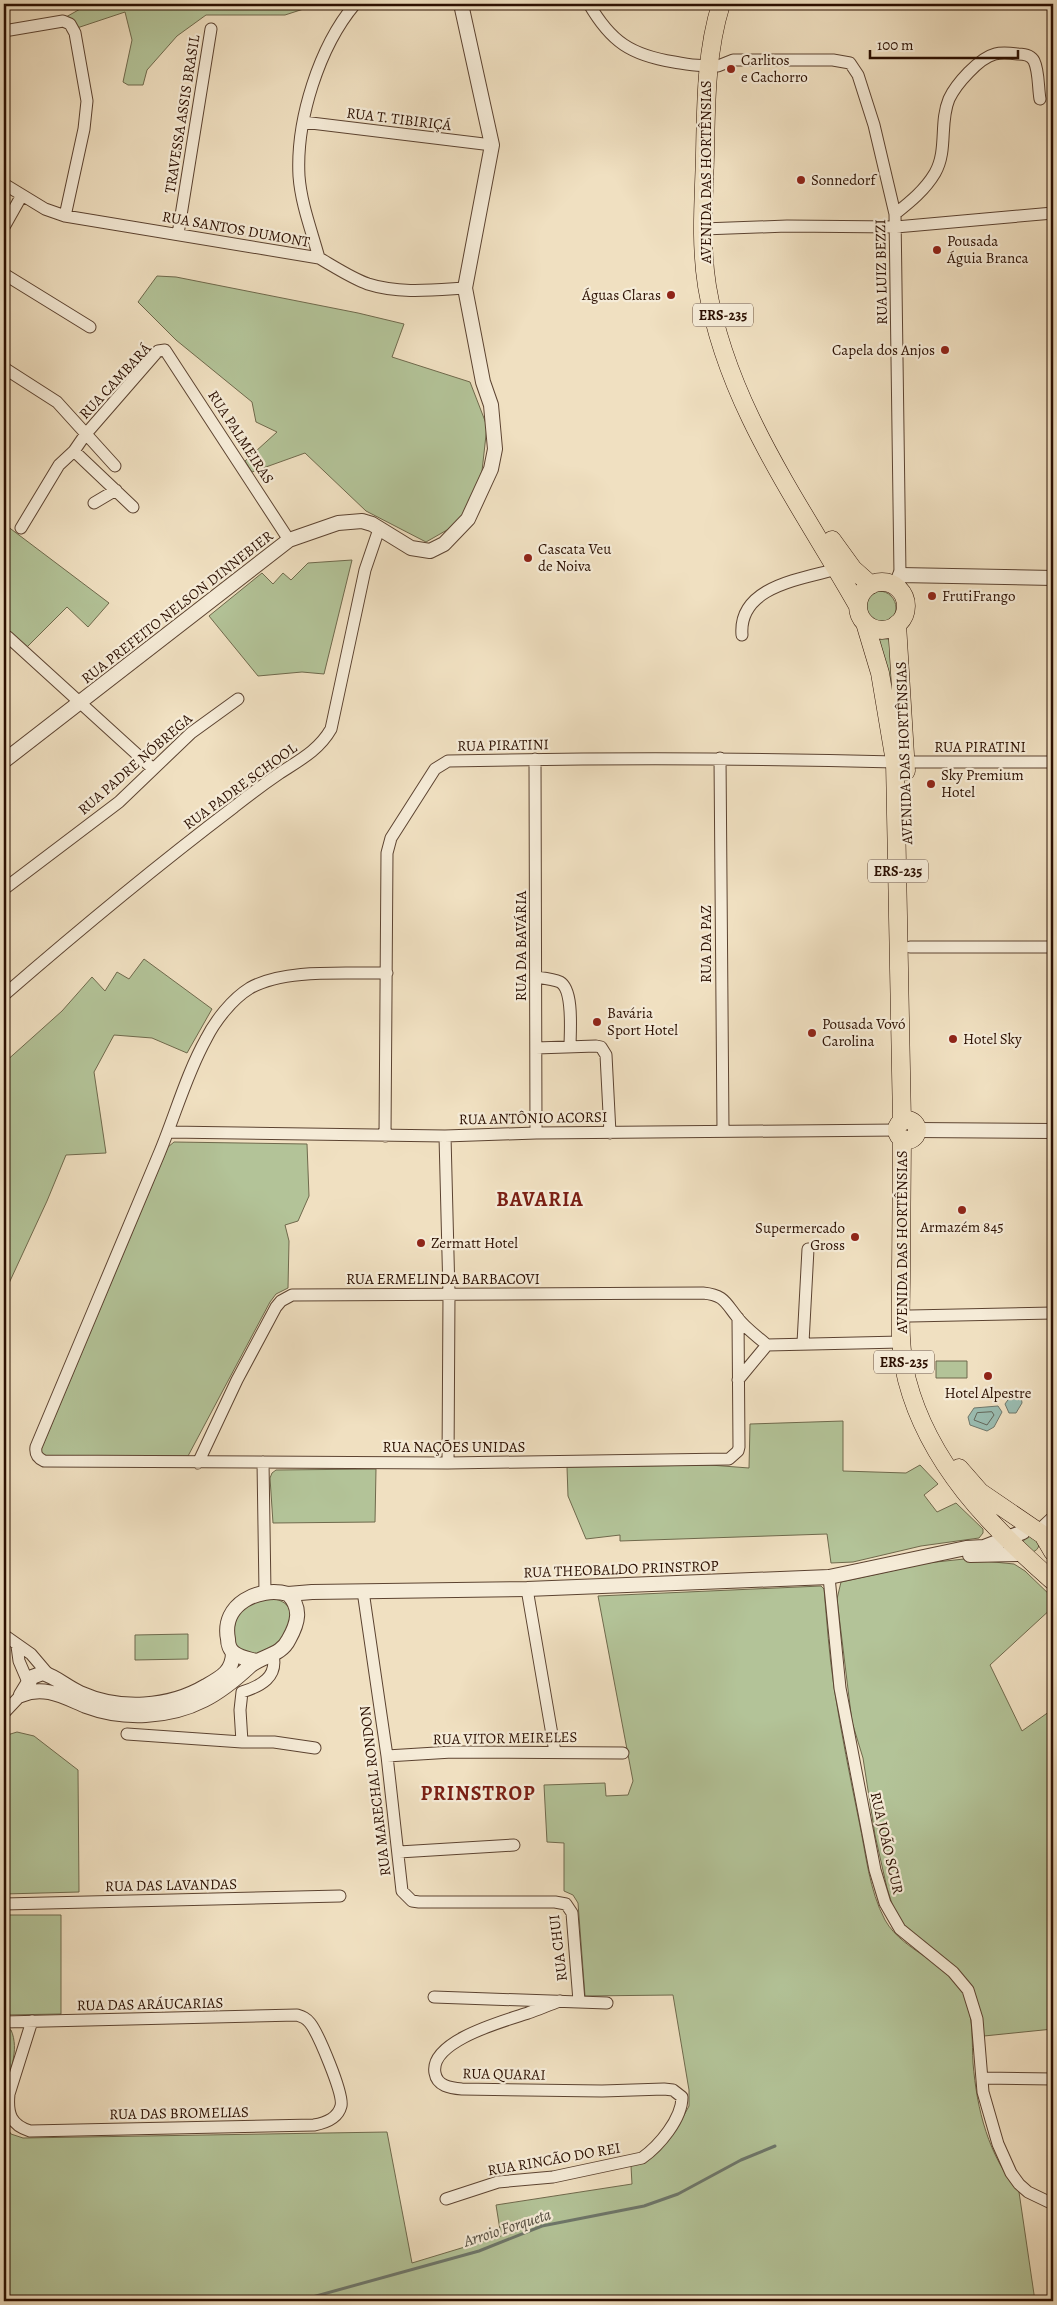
<svg xmlns="http://www.w3.org/2000/svg" width="1057" height="2305" viewBox="0 0 1057 2305" font-family="Alegreya,serif">
<style>
.green{fill:#b3c398;stroke:#6f694c}
.water{fill:#9abdb2;stroke:#6e776b}
.lines{fill:none;stroke-linecap:round;stroke-linejoin:round}
.shore{stroke:#62665a;stroke-width:1}
.stream{stroke:#6e776b;stroke-width:3}
.minor-casing{stroke:#5c4331;stroke-width:13}
.tertiary-casing{stroke:#5c4331;stroke-width:16}
.primary-casing{stroke:#2b0f01;stroke-width:19}
.minor{stroke:#f5ebd7;stroke-width:11}
.tertiary{stroke:#f5ebd7;stroke-width:14}
.primary{stroke:#f0e0c1;stroke-width:18}
.poi-dot{fill:#8f2418;stroke:#f5ebd7;stroke-width:2}
.labels{text-anchor:middle;stroke-width:4.5;stroke-linejoin:round;paint-order:stroke}
.shield{fill:#f5ebd7;stroke:#685141;stroke-width:1}
.shield-label{font-size:14px;font-weight:bold;fill:#2b0f01}
.poi-label{font-size:15px;fill:#2b0f01;stroke:#f5ebd7;text-anchor:start}
.street-label{font-size:15px;fill:#2b0f01;stroke:#f5ebd7}
.water-label{font-size:16px;font-style:italic;fill:#524c3f;stroke:#f5ebd7}
.district-label{font-size:20px;font-weight:bold;letter-spacing:1px;fill:#7a1f14;stroke:#f5ebd7}
</style>
<rect width="100%" height="100%" fill="#f0e0c1"/>
<filter id="stains"><feTurbulence type="fractalNoise" baseFrequency=".004" numOctaves="4"/><feColorMatrix values="0 0 0 0 .2 0 0 0 0 .09 0 0 0 0 .02 0 0 0 .5 -.17"/></filter>
<radialGradient id="worn" r=".72"><stop offset=".6" stop-color="#630" stop-opacity="0"/><stop offset="1" stop-color="#630" stop-opacity=".3"/></radialGradient>
<path class="green" d="M89,4H319L285,15H206L177,36L147,70L143,85H128L123,82L132,40L125,12L77,28L66,17Z
M157,276L176,277L358,313L404,324L392,357L470,382L487,426L482,471L466,511L447,530L426,542L366,511L305,453L252,472L245,461L277,432L256,422L252,402L176,340L138,302Z
M7,526L109,603L88,627L67,607L27,647L4,630V529Z
M352,560L324,674L302,672L258,676L209,616L262,573L273,584L283,573L291,580L308,563Z
M862 608a17 17 0 1 1 34 0a17 17 0 1 1-34 0Z
M875,635H891L896,740Z
M144,959L212,1009L187,1053L152,1038L114,1035L94,1072L106,1153L66,1155L47,1201L4,1294V1063L62,1011L92,977L105,991L117,972L129,979Z
M174,1142L307,1144L309,1196L298,1221L285,1225L289,1241L288,1288L276,1294L270,1302L188,1456H44L40,1452L168,1147Z
M936,1361H967V1378H936Z
M843,1421V1471L906,1473L920,1465L938,1484L924,1495L937,1512L956,1503L983,1529V1533L979,1538L921,1546L853,1562L831,1563L827,1534L620,1541V1535L586,1539L568,1496L567,1467L710,1465L749,1468L750,1424Z
M376,1469L375,1522L273,1523L270,1478L272,1473L276,1470Z
M1023 1544a8 8 0 1 1 16 0a8 8 0 1 1-16 0Z
M964,1559L1014,1564L1025,1571L1053,1598V1607L990,1665L1022,1731L1053,1709V2029L984,2036L977,2000L905,1927L893,1907L887,1888L875,1835L863,1758L852,1722L837,1599L841,1582L927,1563Z
M821,1586L824,1589C827,1622 829,1655 834,1687C841,1732 850,1777 859,1821C866,1854 869,1890 885,1920C904,1954 955,1963 967,2002C973,2021 972,2043 973,2063C977,2110 988,2155 1019,2192L1035,2301H4V2123L11,2134L23,2138L387,2132L412,2263L501,2236L496,2205L632,2184L631,2166L682,2119L689,2106V2090L673,1995L585,1996L578,1903L573,1895L564,1891V1843L547,1842L544,1785L605,1783L606,1796L628,1795L633,1781L598,1596Z
M258,1598C274,1598 284,1598 293,1613L285,1640C262,1655 256,1664 233,1643C235,1616 235,1613 258,1598Z
M188,1634V1659L135,1660V1635Z
M17,1732L34,1736L78,1770L79,1892L4,1894V1736Z
M4,1915H61V2014L4,2015Z
M4,2028L11,2030C20,2050 9,2074 4,2095Z"/>
<path class="water" d="M1021,1396L1022,1403L1016,1413H1009L1005,1404L1010,1397Z
M998,1406L1002,1412L994,1427L987,1431L970,1425L968,1417L974,1408Z"/>
<g class="lines">
<path class="shore" d="M992,1412L994,1415L987,1425L974,1420L977,1413Z"/>
<path class="stream" d="M298,2301L479,2251L542,2226L644,2206L678,2194L741,2160L775,2146"/>
<defs>
<path id="minor" d="M589,4C611,42 631,55 674,62C686,64 697,67 709,65
M4,31L63,21L70,24L75,33L87,101L84,129L65,216
M718,66L733,60H833L850,63L858,75L874,125L895,214L900,575
M303,122L492,145
M4,184L45,209L65,216L319,258C335,267 351,278 368,284C399,294 433,290 465,288
M895,214C910,202 925,190 935,173C948,150 939,123 949,99C956,84 979,58 995,54C1002,52 1010,53 1018,54C1024,54 1031,55 1034,61C1039,71 1038,88 1040,99
M4,227L22,195
M703,229L787,226L896,227L1053,213
M178,234L211,29
M319,258C312,232 301,204 299,176C296,120 319,47 355,4
M4,274L90,327
M4,368L57,402L115,466
M74,451L133,507
M94,503L116,490
M21,528L59,465L74,451L85,435L158,351L165,350L289,540
M742,635C738,586 802,579 837,569
M4,642L8,637L152,768
M720,758L723,1130
M535,759L536,1133
M906,762H1053
M4,889L119,802L191,733L238,699
M910,947H1053
M387,973C347,974 285,968 250,988C232,999 215,1021 206,1039C186,1075 175,1116 159,1154C118,1252 77,1349 36,1447C35,1454 37,1458 44,1461L448,1463L729,1459L738,1451L739,1447L738,1318
M536,977C543,978 553,979 560,982C574,990 570,1032 570,1047
M4,995C79,930 155,867 234,807C249,795 264,784 280,773C300,760 319,750 331,729L365,570L379,529
M536,1048L596,1046L601,1047L606,1055L610,1133
M169,1132L445,1136L536,1133L898,1130
M385,1136L387,853L391,838L435,769L448,761C597,758 746,758 895,762
M445,1136L449,1294L448,1463
M910,1316L1053,1313
M803,1343L808,1249
M738,1380L767,1345L901,1342
M263,1462L265,1592
M198,1463L237,1380L276,1307L281,1301L292,1295L703,1293C724,1295 725,1302 737,1317C745,1328 757,1336 767,1345
M829,1577L840,1688L875,1870L885,1903L900,1929L953,1972L968,1990L977,2019L983,2092L998,2144L1011,2173L1019,2184L1028,2192L1053,2204
M527,1589L555,1752
M363,1591L387,1756L402,1891L412,1901L419,1902H555L566,1904L572,1913L579,2001
M4,1635L31,1654L48,1674
M17,1646L19,1661L28,1682
M4,1713L21,1695
M127,1734L242,1742L240,1710L242,1692C261,1686 278,1677 273,1655
M242,1742H274L315,1748
M387,1756L452,1752L623,1753
M399,1852L514,1845
M4,1904L340,1896
M434,1997L607,2003
M4,2022L297,2015C303,2017 306,2018 310,2023C318,2033 344,2094 341,2106C338,2118 325,2123 314,2125L30,2131C11,2125 7,2114 9,2094L32,2021
M982,2078L1053,2079
M446,2199L498,2182L553,2177L642,2158C659,2146 682,2119 682,2097L673,2090L664,2089L602,2091L462,2089C450,2088 437,2086 435,2073C429,2041 504,2021 528,2013C539,2009 549,2005 560,2001"/>
<path id="tertiary" d="M896,587L900,575L1053,578
M4,761L289,540L338,523L362,521L372,524L411,548L430,551L444,544L468,519L491,469L495,449L491,405L483,382L465,288L492,145L461,4
M917,1130L1053,1131
M1039,1532L1053,1519
M970,1555L1020,1554
M288,1594L312,1592L527,1589L829,1577L966,1548L984,1547L1023,1532
M21,1695C45,1685 64,1697 86,1706C123,1720 169,1718 204,1700C222,1691 236,1679 250,1666C263,1655 281,1656 289,1639C298,1623 302,1608 288,1594C259,1586 221,1604 228,1639C228,1644 230,1650 234,1653C240,1658 249,1659 256,1661
M21,1695L32,1677L43,1673C56,1677 67,1687 80,1693C120,1711 169,1708 206,1686C222,1677 233,1671 233,1652"/>
<path id="primary" d="M721,4C706,52 706,103 705,154C704,198 700,242 707,286C727,406 799,502 858,606
M832,540L853,569L871,585
M858 606a24 24 0 1 1 48 0a24 24 0 1 1-48 0Z
M865,623L880,673L895,762L902,1122
M897,624L906,771
M897 1130a10 10 0 1 1 20 0a10 10 0 1 1-20 0Z
M902,1138C902,1184 901,1229 901,1274C901,1309 898,1345 907,1380C929,1464 990,1526 1053,1581
M959,1468L980,1492L1043,1535L1053,1552"/>
</defs>
<use href="#minor" class="minor-casing"/>
<use href="#tertiary" class="tertiary-casing"/>
<use href="#primary" class="primary-casing"/>
<use href="#minor" class="minor"/>
<use href="#tertiary" class="tertiary"/>
<use href="#primary" class="primary"/>
</g>
<g class="poi-dot">
<circle cx="731" cy="69" r="5"/>
<circle cx="801" cy="180" r="5"/>
<circle cx="937" cy="250" r="5"/>
<circle cx="671" cy="295" r="5"/>
<circle cx="945" cy="350" r="5"/>
<circle cx="528" cy="558" r="5"/>
<circle cx="932" cy="596" r="5"/>
<circle cx="931" cy="784" r="5"/>
<circle cx="597" cy="1022" r="5"/>
<circle cx="812" cy="1033" r="5"/>
<circle cx="953" cy="1039" r="5"/>
<circle cx="962" cy="1210" r="5"/>
<circle cx="855" cy="1237" r="5"/>
<circle cx="421" cy="1243" r="5"/>
<circle cx="988" cy="1376" r="5"/>
</g>
<g class="labels">
<g class="shield">
<rect x="693" y="303.5" width="60" height="23" rx="4"/>
<rect x="868" y="859.5" width="60" height="23" rx="4"/>
<rect x="874" y="1350.5" width="60" height="23" rx="4"/>
</g>
<g class="shield-label">
<text x="723" y="320">ERS-235</text>
<text x="898" y="876">ERS-235</text>
<text x="904" y="1367">ERS-235</text>
</g>
<g class="poi-label">
<text x="741" y="65">Carlitos<tspan x="741" dy="17">e Cachorro</tspan></text>
<text x="811" y="185">Sonnedorf</text>
<text x="947" y="246">Pousada<tspan x="947" dy="17">Águia Branca</tspan></text>
<text x="661" y="300" text-anchor="end">Águas Claras</text>
<text x="935" y="355" text-anchor="end">Capela dos Anjos</text>
<text x="538" y="554">Cascata Veu<tspan x="538" dy="17">de Noiva</tspan></text>
<text x="942" y="601">FrutiFrango</text>
<text x="941" y="780">Sky Premium<tspan x="941" dy="17">Hotel</tspan></text>
<text x="607" y="1018">Bavária<tspan x="607" dy="17">Sport Hotel</tspan></text>
<text x="822" y="1029">Pousada Vovó<tspan x="822" dy="17">Carolina</tspan></text>
<text x="963" y="1044">Hotel Sky</text>
<text x="962" y="1232" text-anchor="middle">Armazém 845</text>
<text x="845" y="1233" text-anchor="end">Supermercado<tspan x="845" dy="17">Gross</tspan></text>
<text x="431" y="1248">Zermatt Hotel</text>
<text x="988" y="1398" text-anchor="middle">Hotel Alpestre</text>
</g>
<g class="street-label">
<text transform="translate(182 114) rotate(-81)" y="5">TRAVESSA ASSIS BRASIL</text>
<text transform="translate(399 119) rotate(7)" y="5">RUA T. TIBIRIÇÁ</text>
<text transform="translate(706 172) rotate(-90)" y="5">AVENIDA DAS HORTÊNSIAS</text>
<text transform="translate(236 229) rotate(10)" y="5">RUA SANTOS DUMONT</text>
<text transform="translate(881 272) rotate(-91)" y="5">RUA LUIZ BEZZI</text>
<text transform="translate(115 381) rotate(-47)" y="5">RUA CAMBARÁ</text>
<text transform="translate(241 437) rotate(57)" y="5">RUA PALMEIRAS</text>
<text transform="translate(177 607) rotate(-38)" y="5">RUA PREFEITO NELSON DINNEBIER</text>
<text transform="translate(503 745) rotate(-1)" y="5">RUA PIRATINI</text>
<text x="980" y="752">RUA PIRATINI</text>
<text transform="translate(904 753) rotate(-92)" y="5">AVENIDA DAS HORTÊNSIAS</text>
<text transform="translate(135 764) rotate(-41)" y="5">RUA PADRE NÓBREGA</text>
<text transform="translate(240 786) rotate(-36)" y="5">RUA PADRE SCHOOL</text>
<text transform="translate(706 944) rotate(-90)" y="5">RUA DA PAZ</text>
<text transform="translate(521 946) rotate(-90)" y="5">RUA DA BAVÁRIA</text>
<text transform="translate(533 1118) rotate(-1)" y="5">RUA ANTÔNIO ACORSI</text>
<text transform="translate(902 1242) rotate(-90)" y="5">AVENIDA DAS HORTÊNSIAS</text>
<text x="443" y="1284">RUA ERMELINDA BARBACOVI</text>
<text x="454" y="1452">RUA NAÇÕES UNIDAS</text>
<text transform="translate(621 1569) rotate(-2)" y="5">RUA THEOBALDO PRINSTROP</text>
<text transform="translate(505 1738) rotate(-1)" y="5">RUA VITOR MEIRELES</text>
<text transform="translate(375 1791) rotate(-97)" y="5">RUA MARECHAL RONDON</text>
<text transform="translate(887 1843) rotate(77)" y="5">RUA JOÃO SCUR</text>
<text transform="translate(171 1885) rotate(-1)" y="5">RUA DAS LAVANDAS</text>
<text transform="translate(558 1948) rotate(-97)" y="5">RUA CHUI</text>
<text transform="translate(150 2004) rotate(-1)" y="5">RUA DAS ARÁUCARIAS</text>
<text transform="translate(504 2074) rotate(1)" y="5">RUA QUARAI</text>
<text transform="translate(179 2113) rotate(-1)" y="5">RUA DAS BROMELIAS</text>
<text transform="translate(554 2159) rotate(-10)" y="5">RUA RINCÃO DO REI</text>
</g>
<g class="water-label">
<text transform="translate(507 2227) rotate(-18)" y="6">Arroio Forqueta</text>
</g>
<g class="district-label">
<text x="540" y="1206">BAVARIA</text>
<text x="478" y="1800">PRINSTROP</text>
</g>
</g>
<rect width="1057" height="2305" fill="none" stroke="#f0e0c1" stroke-width="20"/>
<rect x="5" y="5" width="1047" height="2295" fill="none" stroke="#2b0f01" stroke-width="2.5"/>
<rect x="10" y="10" width="1037" height="2285" fill="none" stroke="#2b0f01"/>
<path d="M870 50v8h148v-8" fill="none" stroke="#2b0f01" stroke-width="2.5"/>
<text x="877" y="50" font-size="15" fill="#2b0f01" stroke="#f5ebd7" stroke-width="4" paint-order="stroke">100 m</text>
<rect width="100%" height="100%" filter="url(#stains)"/>
<rect width="100%" height="100%" fill="url(#worn)"/>
</svg>
